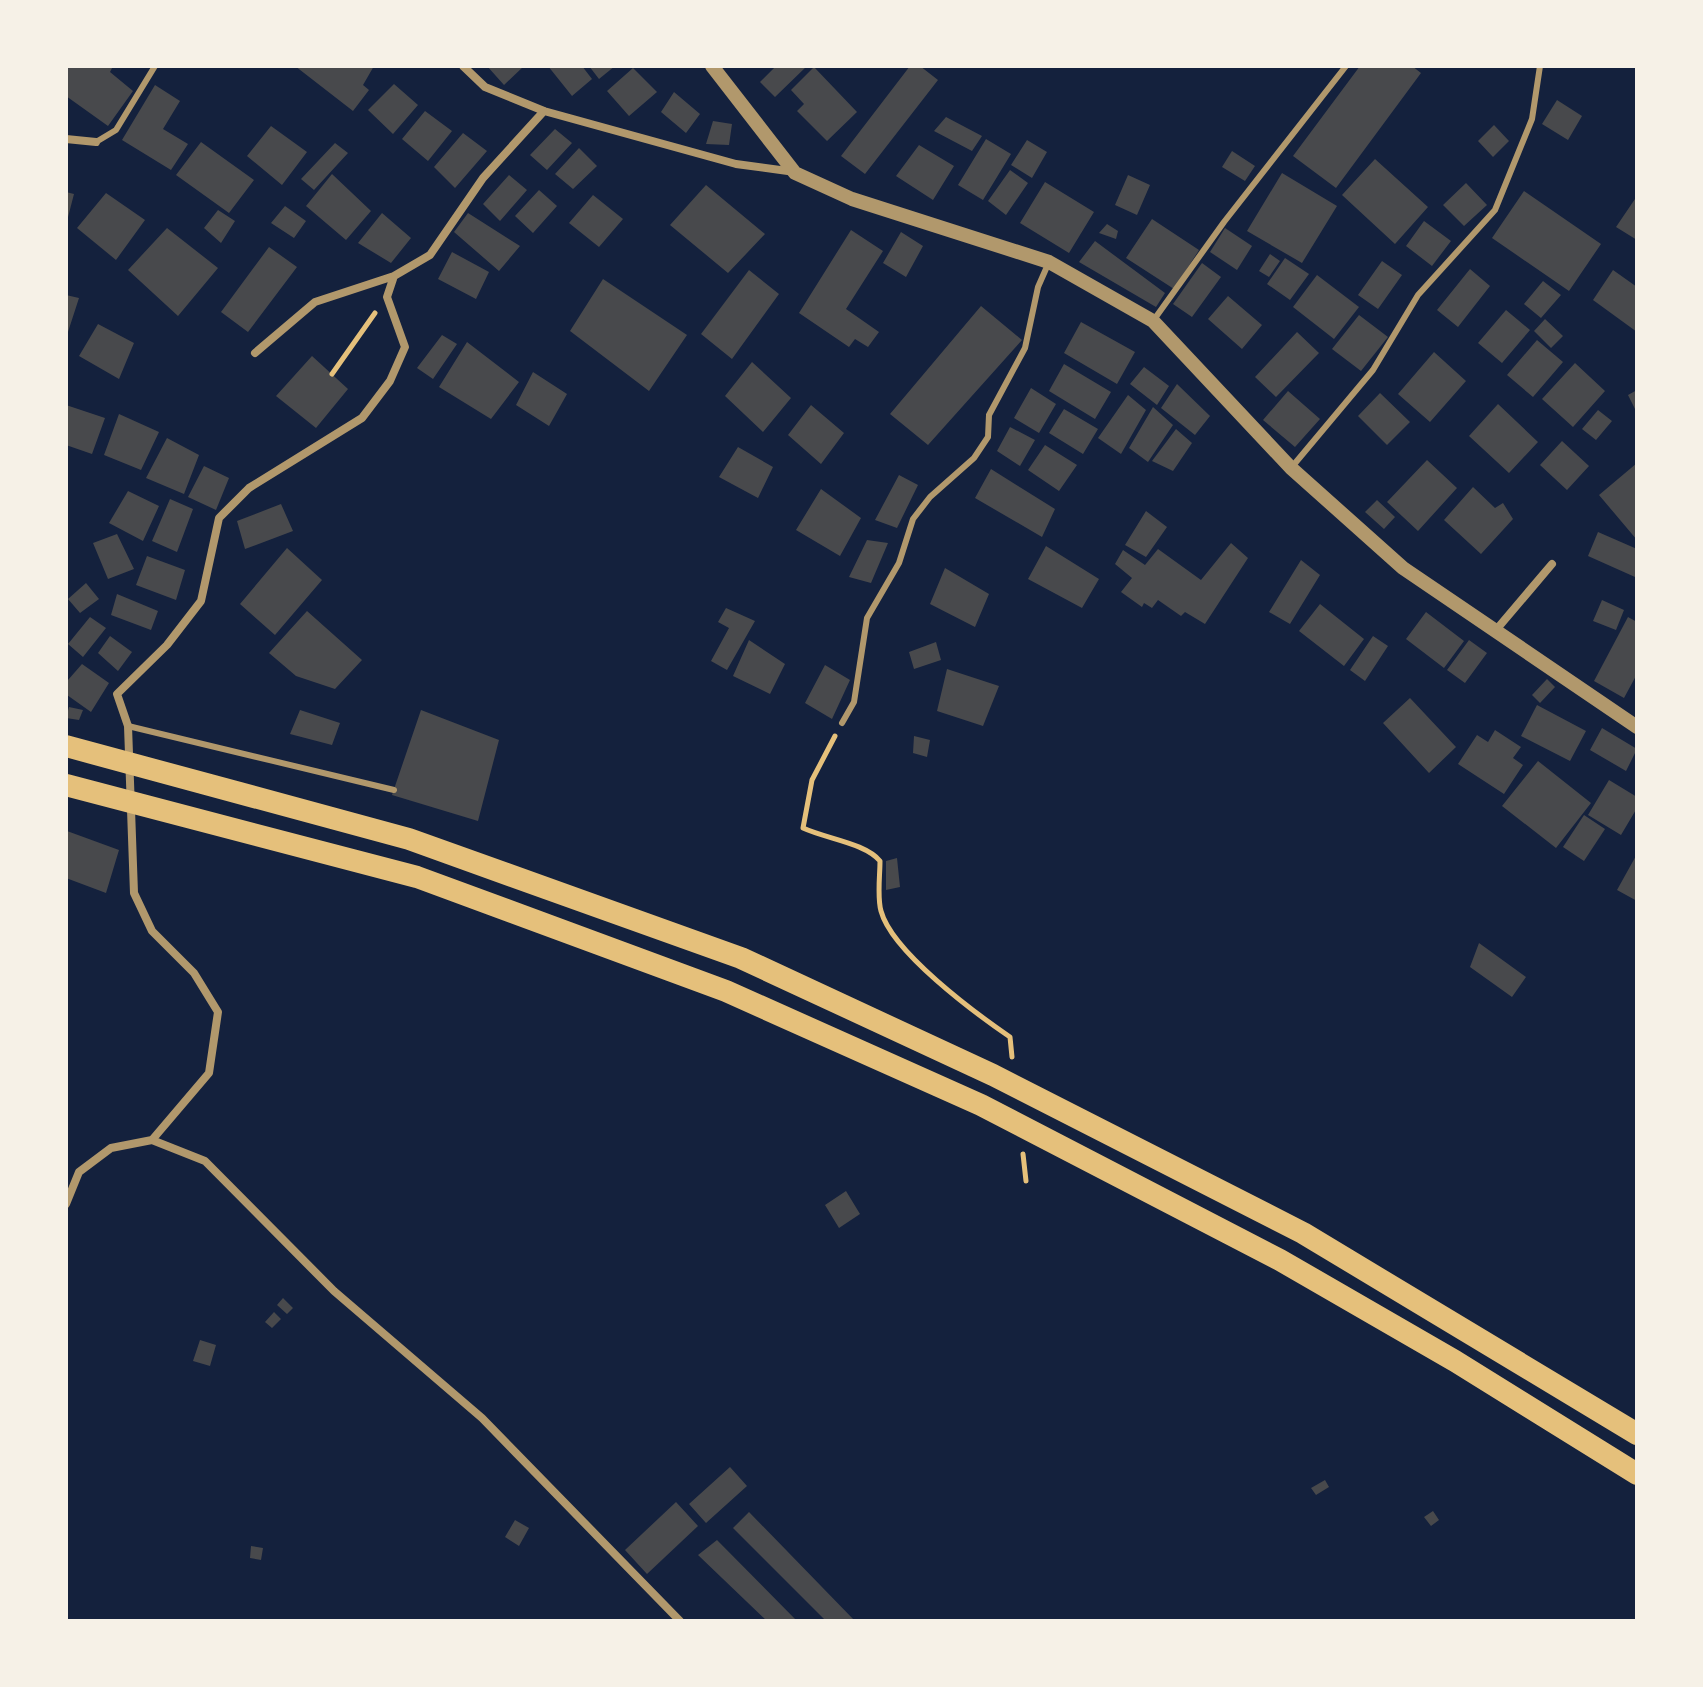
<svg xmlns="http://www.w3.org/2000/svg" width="1703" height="1687" viewBox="0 0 1703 1687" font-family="'Roboto Condensed',sans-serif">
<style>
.building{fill:#48494c}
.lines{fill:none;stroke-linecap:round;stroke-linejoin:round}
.path{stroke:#e5c07b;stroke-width:5}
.service{stroke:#b1986c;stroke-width:6}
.minor{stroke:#b1986c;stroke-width:8}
.tertiary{stroke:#b1986c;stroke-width:14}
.trunk{stroke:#e5c07b;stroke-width:22}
</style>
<rect width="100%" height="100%" fill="#14213d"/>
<path class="building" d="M66,66H113L110,72L133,91L108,126L66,96Z
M295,66H374L363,85L369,90L353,111Z
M487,66H524L504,85Z
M548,66H582L592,79L572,96Z
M589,66H615L599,79Z
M776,66H807L775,97L760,82Z
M910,66H920L938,80L865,174L841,156Z
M1360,66H1412L1421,73L1336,188L1293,156Z
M814,67L857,112L827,141L797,111L804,104L791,90Z
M633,68L657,92L629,116L607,91Z
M394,84L418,105L393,134L368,110Z
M155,85L180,101L163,129L188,144L171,170L122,140Z
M674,92L700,114L686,133L661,112Z
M1557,100L1582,116L1568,140L1542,124Z
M425,111L452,131L428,161L402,139Z
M946,117L982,136L972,151L934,131Z
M713,121L732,124L729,145L706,144Z
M1494,125L1509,141L1493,157L1478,141Z
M271,126L307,152L282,185L247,156Z
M555,129L572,143L547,170L530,155Z
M463,133L487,151L455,188L434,167Z
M986,139L1011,154L983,200L958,185Z
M1027,140L1047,152L1032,178L1011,165Z
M201,142L254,180L229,213L176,175Z
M335,143L348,153L314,190L301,179Z
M919,145L954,166L933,200L896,176Z
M579,148L597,166L573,189L555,174Z
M1232,151L1255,166L1245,181L1222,167Z
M1375,159L1428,207L1395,244L1342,195Z
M1010,170L1028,183L1006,215L988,201Z
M1282,173L1337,206L1302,263L1247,231Z
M332,174L371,211L346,240L306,206Z
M509,175L527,190L500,221L483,204Z
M1128,175L1150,185L1137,215L1115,205Z
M1045,182L1094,212L1069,253L1020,223Z
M1466,183L1487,205L1464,226L1443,205Z
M706,185L765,234L728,273L670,225Z
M539,190L557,206L533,233L515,216Z
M1524,191L1601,244L1569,291L1492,238Z
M66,192L74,194L67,221H66Z
M106,193L145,220L116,260L77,228Z
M593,195L623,219L599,247L569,223Z
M1637,196V240L1616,227Z
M285,206L306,221L294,238L271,223Z
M218,210L235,221L221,243L204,228Z
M382,213L411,238L391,263L358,243Z
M468,213L520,246L499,271L454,232Z
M1152,219L1199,250L1174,289L1126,258Z
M1424,221L1451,241L1432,266L1406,246Z
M1107,224L1118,231L1116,239L1099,233Z
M167,228L218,268L178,316L128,270Z
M1225,228L1252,246L1237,270L1210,252Z
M851,230L883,251L846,309L879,332L868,347L855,339L849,347L799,313Z
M901,232L923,246L906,277L883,263Z
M1095,241L1165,293L1156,307L1079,262Z
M269,247L297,267L248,332L221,312Z
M452,252L489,272L476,299L438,279Z
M1270,254L1280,261L1269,277L1259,271Z
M1285,258L1309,274L1290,300L1267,284Z
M1382,261L1402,275L1378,309L1358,295Z
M1202,263L1221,277L1192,317L1173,304Z
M1470,269L1490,286L1458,327L1437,310Z
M749,270L779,294L732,359L701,334Z
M1613,270L1637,287V332L1593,300Z
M1317,275L1359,307L1334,339L1293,307Z
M603,279L687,335L649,391L570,331Z
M1543,281L1561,295L1541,318L1524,304Z
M66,295L79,298L67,335H66Z
M1228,296L1262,325L1242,349L1208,319Z
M981,306L1022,340L928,445L890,414Z
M1506,310L1530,330L1502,363L1478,343Z
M1359,315L1388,337L1361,371L1332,349Z
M1545,319L1563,336L1551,348L1534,331Z
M1081,322L1135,352L1117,384L1064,353Z
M98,324L134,343L119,379L79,356Z
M1297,332L1319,353L1276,397L1255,377Z
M442,335L457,344L433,379L417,368Z
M1537,340L1563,362L1533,397L1507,375Z
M467,342L519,382L491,419L439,387Z
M1434,352L1466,381L1430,422L1398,394Z
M312,356L348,389L316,428L276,396Z
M752,362L791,398L763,432L725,396Z
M1575,363L1605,391L1573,427L1542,399Z
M1064,364L1111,392L1095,419L1049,391Z
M1144,367L1169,386L1157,405L1130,384Z
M533,372L567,394L549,426L516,405Z
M1177,384L1210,416L1195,435L1161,408Z
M1031,388L1056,404L1039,433L1014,418Z
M1637,390V413L1628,395Z
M1288,391L1320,419L1295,447L1263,420Z
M1380,393L1410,422L1387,445L1358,416Z
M1128,395L1146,410L1121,454L1098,438Z
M1498,404L1538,442L1509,473L1469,436Z
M66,405L105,418L92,454L66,445Z
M811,405L844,433L821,464L788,435Z
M1153,407L1173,425L1148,462L1129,448Z
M1064,409L1098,429L1083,454L1049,433Z
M1598,410L1612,421L1596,440L1582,429Z
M119,414L159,432L141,470L104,455Z
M1010,427L1035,440L1020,466L997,451Z
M1176,429L1192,443L1173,471L1152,461Z
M167,438L199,455L184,494L146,478Z
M1562,441L1589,466L1567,490L1540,465Z
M1045,445L1077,465L1059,491L1028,470Z
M738,447L773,467L758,498L719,477Z
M1427,460L1457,488L1418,531L1387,502Z
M1637,463V540L1599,495Z
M204,466L229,478L216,510L188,497Z
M991,469L1055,509L1042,537L975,498Z
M899,475L918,485L897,528L875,520Z
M1473,487L1495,508L1503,503L1513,519L1481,554L1444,520Z
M821,489L861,518L840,556L796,530Z
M128,491L159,506L143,541L109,523Z
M170,499L193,509L177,552L152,541Z
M1377,500L1395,517L1384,529L1365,512Z
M281,504L293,531L245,549L237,521Z
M1146,511L1167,527L1146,557L1125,545Z
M1598,532L1637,549L1635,577L1588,556Z
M117,534L134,569L108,579L93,543Z
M867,540L888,543L871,583L849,577Z
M1231,543L1248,558L1205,624L1185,612L1181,616L1158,600L1152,608L1144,603L1142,607L1121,592L1132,578L1115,564L1123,550L1145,565L1158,549L1201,580Z
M1046,546L1099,579L1082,608L1028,579Z
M287,548L322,580L275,635L240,604Z
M147,556L185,570L176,600L136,585Z
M1301,560L1320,575L1290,624L1269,612Z
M945,568L989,594L975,627L930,604Z
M86,583L99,599L80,613L68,599Z
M117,594L158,611L151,630L111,615Z
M1602,600L1624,610L1616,630L1593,621Z
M1320,604L1364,639L1344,666L1299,631Z
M726,608L755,621L727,670L711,661L729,628L718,622Z
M307,611L362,660L335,689L296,676L269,653Z
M1426,612L1464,641L1444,668L1406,639Z
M90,617L106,628L83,657L68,644Z
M1628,617L1637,622V674L1624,698L1594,681Z
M110,636L132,652L118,671L98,653Z
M1373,636L1388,646L1365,681L1350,670Z
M749,640L785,664L770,694L733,676Z
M1469,640L1487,653L1465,683L1447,670Z
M936,642L941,660L914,669L909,652Z
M82,664L109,683L91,712L67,695L68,680Z
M825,665L850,680L832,719L805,703Z
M947,669L999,686L983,726L937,711Z
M1547,679L1555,687L1540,703L1532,695Z
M1410,698L1456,747L1429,773L1383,723Z
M1537,705L1586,731L1570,761L1521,736Z
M69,707L83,710L79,720L66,718Z
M300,710L340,723L332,745L290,734Z
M421,710L499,740L478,821L392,795Z
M1602,728L1637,749L1626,771L1590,750Z
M1495,730L1521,747L1513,758L1523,765L1504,794L1458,764L1477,735L1488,742Z
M914,736L930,740L927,757L913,753Z
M1538,761L1591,803L1556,848L1502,806Z
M1609,780L1637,797V808L1621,835L1588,815Z
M1584,815L1605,829L1584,861L1563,847Z
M67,831L119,850L106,893L66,878Z
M1637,854V901L1617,890Z
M897,858L900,887L886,890V861Z
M1479,943L1526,977L1512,997L1470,967Z
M846,1191L860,1214L839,1228L825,1205Z
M283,1298L293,1308L287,1314L277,1305Z
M274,1312L281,1319L272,1328L265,1322Z
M200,1340L216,1345L210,1366L193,1361Z
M730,1467L747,1486L706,1523L689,1504Z
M1325,1480L1329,1487L1316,1495L1311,1488Z
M676,1502L698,1526L647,1574L625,1550Z
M1433,1511L1439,1520L1431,1526L1424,1517Z
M749,1512L855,1621H826L733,1528Z
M515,1520L529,1528L519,1546L505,1537Z
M717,1540L797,1621H767L698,1555Z
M251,1546L263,1548L261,1560L250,1558Z"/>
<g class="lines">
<path class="path" d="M332,374L375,313
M835,736L812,780L803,828C827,839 865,843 880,861C880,876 877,897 881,911C892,952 975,1013 1010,1037L1012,1057
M1023,1154L1026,1181"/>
<path class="service" d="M96,142L116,130L155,66
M1153,321L1224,222L1346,66
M1291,468L1373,370L1418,295L1495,210L1532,119L1540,66
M842,723L854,702L867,618L899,563L913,519L930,497L974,458L988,437L989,415L1025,348L1038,287L1049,262
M128,726L394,790"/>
<path class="minor" d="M463,66L485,87L544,111L736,164L795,172
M66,139L96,142
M255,353L315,302L394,276
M1496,630L1552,564
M152,1140L209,1073L218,1012L194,973L152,931L134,893L128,726L117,694L167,645L201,601L219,518L249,488L362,418L390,381L405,347L387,297L394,276L430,255L483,178L544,111
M66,1204L79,1172L111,1148L152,1140L205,1161L334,1291L482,1418L680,1621"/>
<path class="tertiary" d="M712,66L795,173L852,199L1049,262L1153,321L1291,468L1403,568L1637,727"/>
<path class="trunk" d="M66,746L409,839L741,958L993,1075L1303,1233L1637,1434
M66,785L417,877L726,991L981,1105L1280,1260L1455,1361L1637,1474"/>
</g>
<rect width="1703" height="1687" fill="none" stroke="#f6f1e7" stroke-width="136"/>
</svg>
